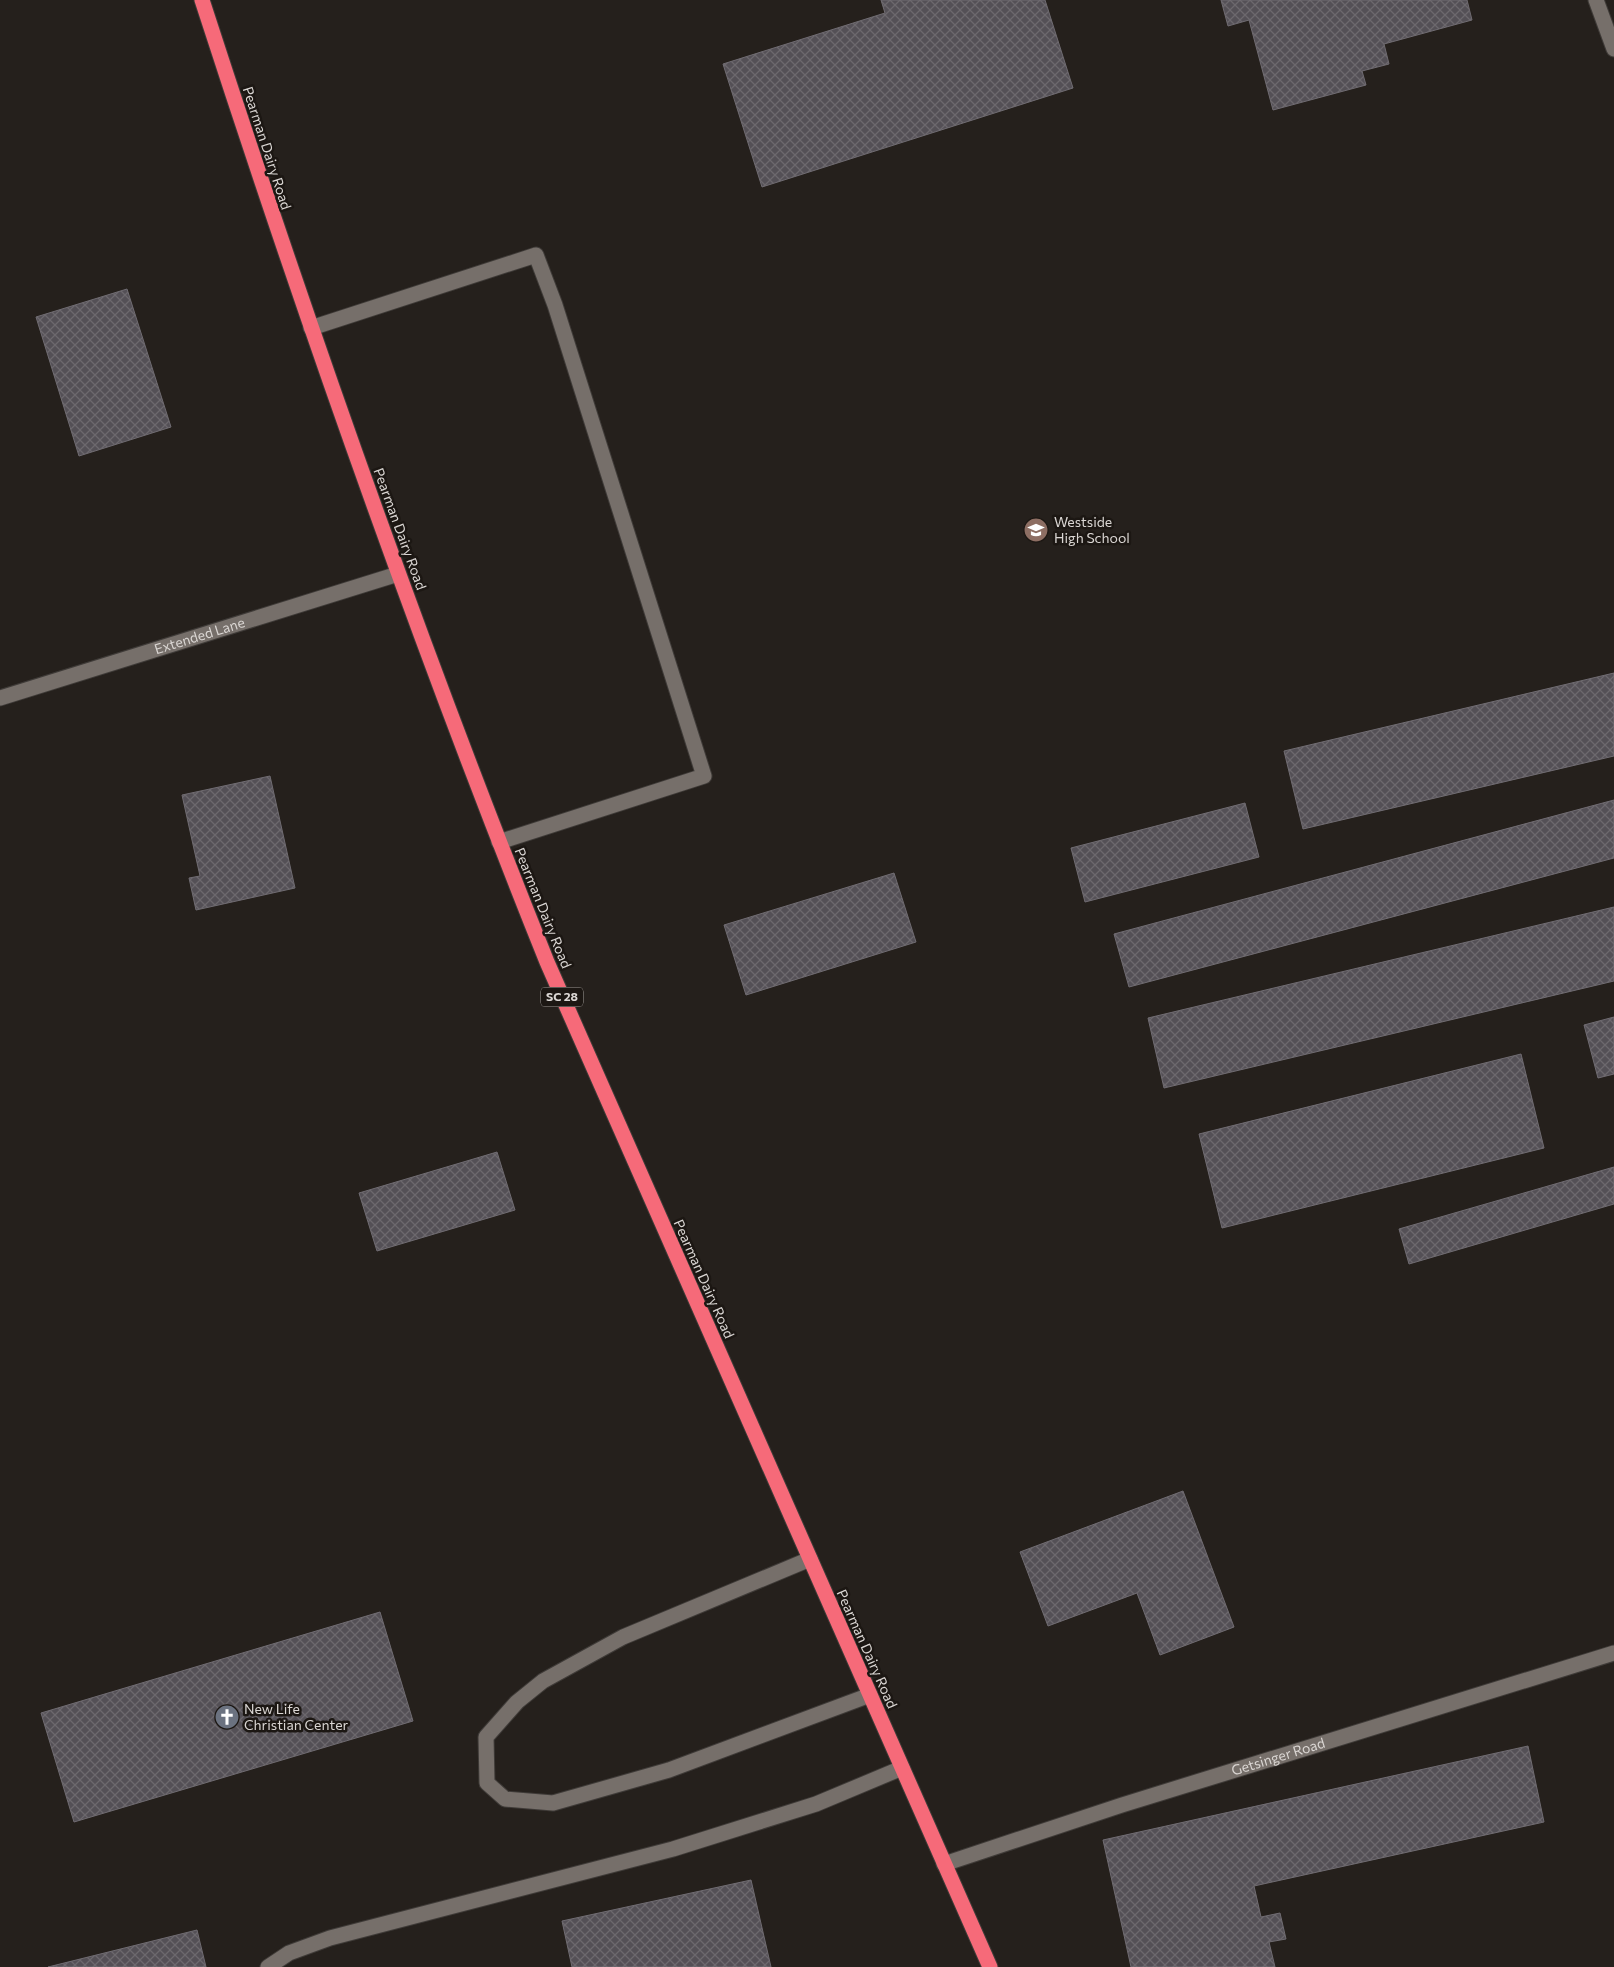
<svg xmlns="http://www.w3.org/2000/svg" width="1614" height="1967" viewBox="0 0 1614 1967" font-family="Commissioner,sans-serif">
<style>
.building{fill:url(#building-cross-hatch);stroke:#706c72}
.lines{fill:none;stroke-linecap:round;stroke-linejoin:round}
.minor-casing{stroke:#3f3b38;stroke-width:17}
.highway-casing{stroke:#3f3b38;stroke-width:17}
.minor{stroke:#766f6a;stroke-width:15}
.highway{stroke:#f66a79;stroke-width:15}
.labels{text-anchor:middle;stroke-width:5;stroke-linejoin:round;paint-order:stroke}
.shield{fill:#1c1713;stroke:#a19d99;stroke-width:1}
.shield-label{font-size:12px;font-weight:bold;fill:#dad6d3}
.street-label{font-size:14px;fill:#dad6d3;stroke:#1c1713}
.poi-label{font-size:14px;fill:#dad6d3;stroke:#1c1713;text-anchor:start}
</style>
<defs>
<pattern id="building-cross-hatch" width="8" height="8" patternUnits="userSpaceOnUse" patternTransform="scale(1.25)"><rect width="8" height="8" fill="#545056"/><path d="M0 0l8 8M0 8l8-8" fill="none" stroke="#6c686d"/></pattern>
</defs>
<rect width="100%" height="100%" fill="#25201c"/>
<path class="building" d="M881,0H1045L1073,88L762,187L723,64L885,13Z
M1221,0H1467L1472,20L1384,44L1389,64L1362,71L1366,85L1273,110L1249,20L1228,26Z
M127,289L171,427L79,456L36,317Z
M1614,673V756L1303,829L1284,751Z
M270,776L295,888L196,910L189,878L200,876L182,795Z
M1614,800V858L1129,987L1114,934Z
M1245,803L1259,857L1085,902L1071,848Z
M894,873L916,942L746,995L724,925Z
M1614,907V981L1164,1088L1148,1018Z
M1614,1017V1074L1598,1078L1584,1025Z
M1521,1054L1544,1148L1222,1228L1199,1134Z
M497,1152L515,1210L377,1251L359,1193Z
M1614,1167V1204L1409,1264L1399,1229Z
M1183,1491L1234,1627L1160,1655L1137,1593L1048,1626L1020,1552Z
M380,1612L413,1721L74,1822L41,1713Z
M1528,1746L1544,1822L1254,1886L1261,1917L1280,1913L1286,1939L1269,1942L1275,1967H1131L1103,1840Z
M751,1880L771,1967H572L562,1921Z
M197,1930L206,1967H48Z"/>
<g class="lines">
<defs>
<g id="minor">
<path d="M1596,0L1614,49"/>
<path d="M311,328L536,255L555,305L704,776L499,842"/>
<path id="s1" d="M0,698L398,574"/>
<path d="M810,1559L623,1637L543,1681L517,1702L486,1737L487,1783L505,1799L553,1803L669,1770L870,1695"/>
<path id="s2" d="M944,1864L1122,1805L1614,1653"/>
<path d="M268,1967L289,1953L330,1938L673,1849L816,1804L902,1768"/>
</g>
<path id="highway" d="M202,0C307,324 420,646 547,962L990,1967"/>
</defs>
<use href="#minor" class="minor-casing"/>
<use href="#highway" class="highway-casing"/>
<use href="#minor" class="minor"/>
<use href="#highway" class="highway"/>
</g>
<defs>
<symbol id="school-disc" viewBox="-11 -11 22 22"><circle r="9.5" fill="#8d6e63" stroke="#1c1713"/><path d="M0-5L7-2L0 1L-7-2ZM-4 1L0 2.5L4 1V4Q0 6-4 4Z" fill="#fff"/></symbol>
<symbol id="church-disc" viewBox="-11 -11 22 22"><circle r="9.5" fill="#6b7280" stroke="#1c1713"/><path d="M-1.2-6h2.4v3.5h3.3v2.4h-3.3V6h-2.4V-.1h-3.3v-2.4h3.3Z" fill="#fff"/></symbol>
</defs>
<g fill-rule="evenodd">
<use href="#school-disc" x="1022" y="516" width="28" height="28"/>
<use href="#church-disc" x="213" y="1703" width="28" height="28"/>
</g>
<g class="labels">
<rect class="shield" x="541" y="987.5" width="42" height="19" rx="4"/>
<g class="shield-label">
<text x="562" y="1001">SC 28</text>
</g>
<g class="street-label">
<text transform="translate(267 148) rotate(72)" y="5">Pearman Dairy Road</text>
<text transform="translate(400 529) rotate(70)" y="5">Pearman Dairy Road</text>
<text dy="5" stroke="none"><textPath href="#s1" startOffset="209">Extended Lane</textPath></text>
<text transform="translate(543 908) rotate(68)" y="5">Pearman Dairy Road</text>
<text transform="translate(704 1279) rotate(66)" y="5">Pearman Dairy Road</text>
<text transform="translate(867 1649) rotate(66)" y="5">Pearman Dairy Road</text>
<text dy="5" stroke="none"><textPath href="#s2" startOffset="351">Getsinger Road</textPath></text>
</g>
<g class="poi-label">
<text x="1054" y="527">Westside<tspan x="1054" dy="16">High School</tspan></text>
<text x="244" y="1714">New Life<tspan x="244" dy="16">Christian Center</tspan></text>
</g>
</g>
</svg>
